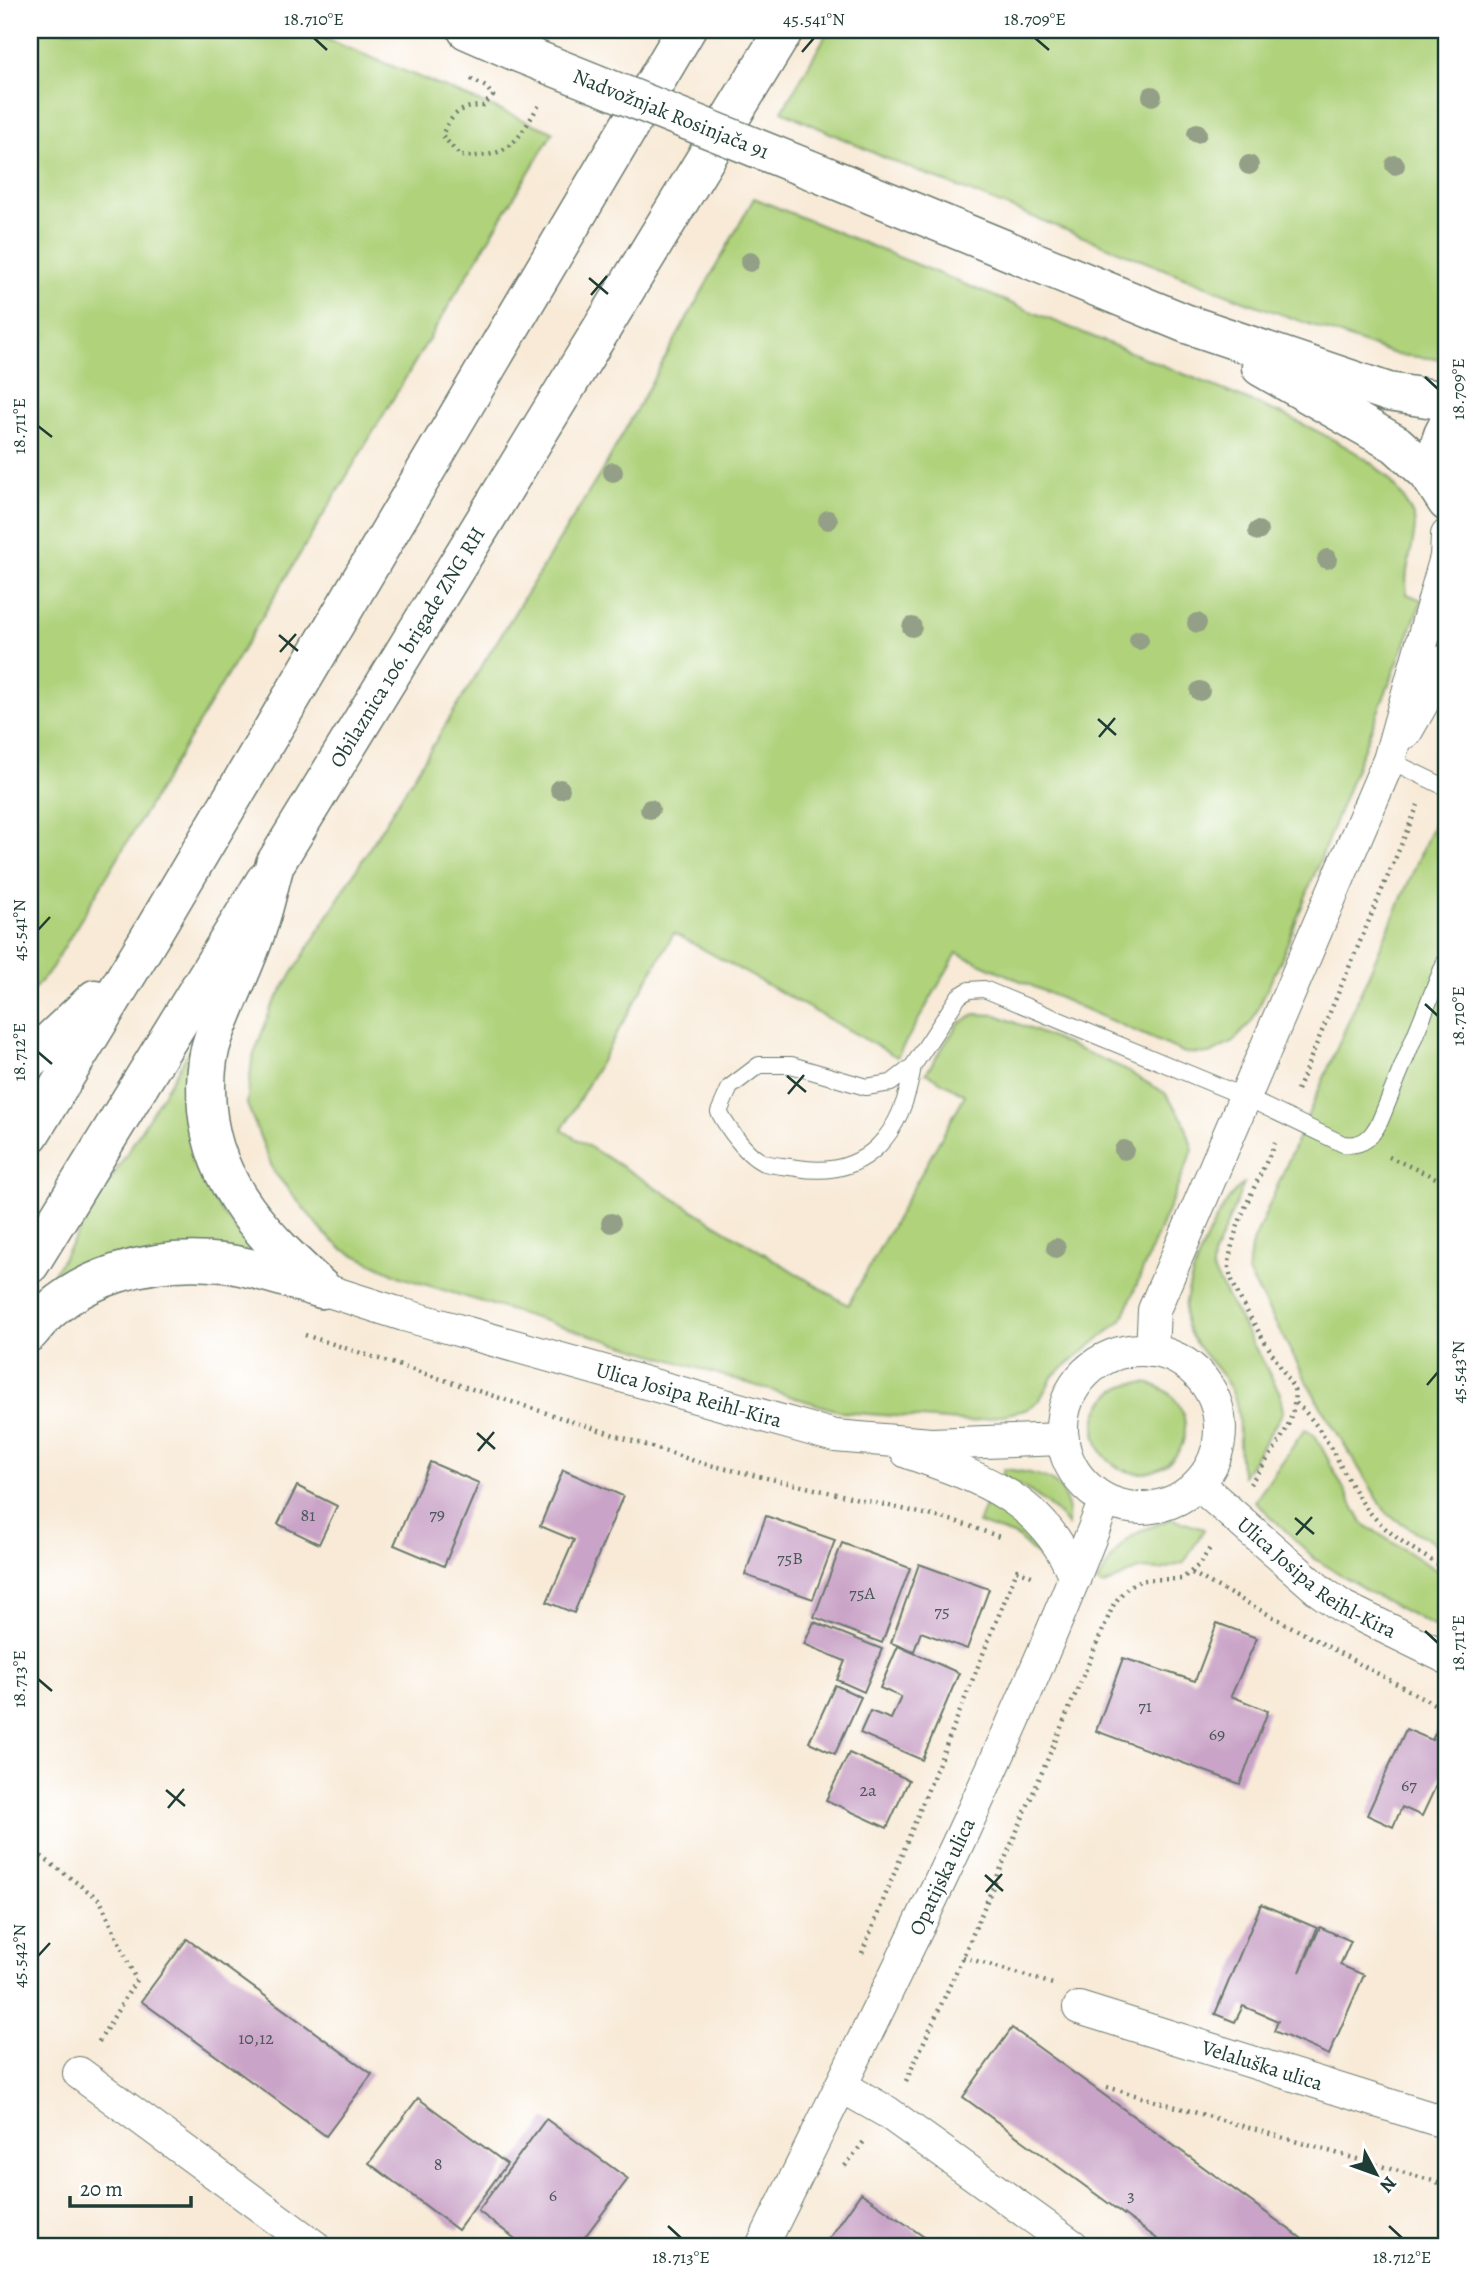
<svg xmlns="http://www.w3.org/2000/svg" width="1477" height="2276" viewBox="0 0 1477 2276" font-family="Alegreya,serif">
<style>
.green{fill:#afd27a;stroke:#678857;stroke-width:2}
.building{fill:#caa4c8}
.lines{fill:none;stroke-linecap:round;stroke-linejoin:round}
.service-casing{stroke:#6b7a6d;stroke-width:18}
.minor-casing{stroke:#6b7a6d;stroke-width:34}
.secondary-casing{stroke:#6b7a6d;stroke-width:41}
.primary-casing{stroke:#6b7a6d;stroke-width:41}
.trunk-casing{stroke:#6b7a6d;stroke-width:41}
.path{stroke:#6b7a6d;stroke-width:4.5;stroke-dasharray:2 5;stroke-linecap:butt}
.service{stroke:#fff;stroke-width:16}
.minor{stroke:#fff;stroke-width:32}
.secondary{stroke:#fff;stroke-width:38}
.primary{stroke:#fff;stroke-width:38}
.trunk{stroke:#fff;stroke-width:38}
.secondary-bridge-casing{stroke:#6b7a6d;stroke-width:41;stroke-linecap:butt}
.secondary-bridge{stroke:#fff;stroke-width:38}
.tree{fill:#949f87}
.ticks{fill:none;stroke:#1f3d34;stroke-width:2.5}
.labels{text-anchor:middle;stroke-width:5;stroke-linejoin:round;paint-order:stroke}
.number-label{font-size:18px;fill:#4a5759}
.street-label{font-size:21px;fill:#1f3d34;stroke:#fff}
.neatline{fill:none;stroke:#1f3d34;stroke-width:2.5}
.ticks-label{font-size:18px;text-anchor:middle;fill:#1f3d34}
</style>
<rect width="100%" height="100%" fill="#fff"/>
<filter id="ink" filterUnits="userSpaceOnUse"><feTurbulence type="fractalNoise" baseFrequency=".0143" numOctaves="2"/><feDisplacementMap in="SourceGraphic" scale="14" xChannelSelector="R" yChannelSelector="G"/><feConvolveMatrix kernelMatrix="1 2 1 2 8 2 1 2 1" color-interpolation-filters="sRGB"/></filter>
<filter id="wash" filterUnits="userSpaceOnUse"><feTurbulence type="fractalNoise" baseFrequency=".00686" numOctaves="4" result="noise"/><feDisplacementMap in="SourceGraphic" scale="28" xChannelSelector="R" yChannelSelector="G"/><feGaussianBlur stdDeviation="1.57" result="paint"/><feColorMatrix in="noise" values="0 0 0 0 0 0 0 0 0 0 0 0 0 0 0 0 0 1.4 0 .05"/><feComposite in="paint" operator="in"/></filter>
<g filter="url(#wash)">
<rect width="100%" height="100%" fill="#f8ead7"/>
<path class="green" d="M30,30H304L553,132L48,974L30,993Z
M829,30H1447V356L1439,359L1397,355L1244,301L885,158L782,111Z
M754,198L1289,417C1331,439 1385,460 1407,505C1411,511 1415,518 1415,525C1414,549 1403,570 1407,594L1422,600L1280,962L1252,1021L1233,1042L1210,1054L1185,1053L957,953L897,1057L674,933L562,1130L848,1305L965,1095L926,1073L958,1024L975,1014L997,1015L1116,1065L1165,1093L1184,1121L1193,1150L1122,1320L1053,1376L1039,1401L1025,1410L972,1422L842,1412L401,1277L342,1249L324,1233L274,1172L247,1104L252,1060L271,1008L605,466Z
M1447,793V1551L1387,1514L1317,1400L1248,1272L1251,1247Z
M193,1045C174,1117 198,1203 257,1249L53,1287L52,1276Z
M1244,1184L1213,1257L1212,1269L1280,1393L1283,1412L1243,1476C1235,1450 1243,1421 1234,1396C1223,1368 1195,1352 1186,1324C1177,1297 1219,1197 1244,1184Z
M1095 1428a45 45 0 1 1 90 0a45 45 0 1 1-90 0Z
M1305,1429L1316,1437L1362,1523L1447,1577V1633L1376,1596L1315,1559L1255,1501Z
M1004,1469C1045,1475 1071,1477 1068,1526C1049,1502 1030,1489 1002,1478Z
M987,1501C1017,1513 1042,1530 1046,1564L1016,1536L978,1523Z
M1172,1519L1204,1529L1184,1563L1161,1570L1138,1569L1103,1586L1097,1583C1123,1540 1123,1536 1172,1519Z"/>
<g id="blocks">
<path class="building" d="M430,1462L479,1483L444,1566L394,1545Z
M563,1470L623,1496L574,1613L547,1602L574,1540L540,1526Z
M297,1486L337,1506L319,1544L278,1524Z
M766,1516L835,1540L813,1599L745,1575Z
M842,1543L910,1568L882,1643L814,1617Z
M919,1564L989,1589L967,1649L921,1632L914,1651L891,1643Z
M814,1622L882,1649L864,1692L837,1680L845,1661L804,1644Z
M1217,1623L1257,1638L1231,1696L1268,1711L1240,1784L1096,1731L1123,1658L1195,1681Z
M898,1646L959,1673L922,1760L860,1733L870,1711L891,1719L901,1697L880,1688Z
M835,1685L861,1697L835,1754L809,1742Z
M1440,1724L1447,1728V1762L1422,1816L1402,1807L1393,1827L1367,1815L1406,1729L1432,1740Z
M849,1753L909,1780L887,1828L826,1800Z
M1261,1904L1317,1928L1300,1972L1320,1927L1351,1941L1340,1965L1364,1975L1329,2055L1274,2031L1278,2021L1243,2006L1235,2022L1215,2014Z
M187,1939L372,2074L326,2136L141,2001Z
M1012,2028L1312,2246H1167L963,2097Z
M418,2098L507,2164L458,2230L369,2163Z
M546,2119L628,2179L578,2246H525L478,2211Z
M861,2193L937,2246H824Z"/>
</g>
</g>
<g filter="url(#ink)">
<use href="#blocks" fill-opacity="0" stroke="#6b7a6d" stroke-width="2"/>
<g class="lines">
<defs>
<path id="service" d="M1389,760L1447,788
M913,1066C903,1131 869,1180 797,1168C787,1166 775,1166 765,1163C748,1158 727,1127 719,1112L730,1087L759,1065H791L866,1087L891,1083L913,1066L959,996L969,990L984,989L1245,1097L1343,1144C1363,1147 1372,1137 1380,1121L1447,957"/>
<g id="minor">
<path d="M1406,732L1447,660"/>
<path id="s1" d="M322,1289L404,1315L835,1436L931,1444L1063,1439"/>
<circle cx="1141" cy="1429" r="79"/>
<path d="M1152,1351L1154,1310L1389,760L1446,557L1447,535"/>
<path d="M907,1452C981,1478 1045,1499 1075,1578"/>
<path id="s2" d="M1198,1484L1320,1591L1343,1607L1447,1658"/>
<path id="s3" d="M1079,2008L1447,2123"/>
<path d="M79,2073L314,2246"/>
<path d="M841,2086L887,2112L1073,2246"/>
<path id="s4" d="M762,2246C883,2000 1007,1756 1105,1500"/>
</g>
<path id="secondary" d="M467,30L517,52
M826,176L1187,324L1388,392L1447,401
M1261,367L1396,444L1428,473L1447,502
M1443,496C1437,473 1434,449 1447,427"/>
<path id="primary" d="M30,1060L95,999
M30,1134L153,932L686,30
M30,1264L265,881
M30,1332C73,1275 155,1255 223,1263C256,1267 290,1280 322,1289"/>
<g id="trunk">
<path id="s5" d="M322,1289C266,1238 214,1188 207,1109C205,1085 205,1060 214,1036C227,999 246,964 258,926C265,906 269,885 275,864L784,30"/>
</g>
</defs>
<use href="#service" class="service-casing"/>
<use href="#minor" class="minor-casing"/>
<use href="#secondary" class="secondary-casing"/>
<use href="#primary" class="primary-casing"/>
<use href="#trunk" class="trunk-casing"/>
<path class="path" d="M471,79L486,87L493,96L483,106C460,106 452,114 442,135L460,156C511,158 516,143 540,103
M1297,1090L1418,805
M1389,1157L1447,1183
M305,1335L701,1463L955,1521L1000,1537
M1296,1403C1327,1430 1339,1469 1362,1502C1384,1534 1415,1550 1447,1570
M1250,1484C1269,1455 1299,1424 1294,1389C1280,1364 1227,1288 1229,1265C1231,1227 1260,1178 1275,1143
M1192,1573L1447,1711
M30,1848L100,1900L136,1980L98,2043
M862,1953L1017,1570L1034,1577
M963,1957L1053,1984
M906,2081L963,1957L1113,1606C1134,1572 1148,1581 1182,1579L1200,1564L1212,1545
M1107,2087L1447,2185
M845,2166L865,2140
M1442,2246L1447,2237"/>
<use href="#service" class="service"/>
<use href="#minor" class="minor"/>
<use href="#secondary" class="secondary"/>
<use href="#primary" class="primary"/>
<use href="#trunk" class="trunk"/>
<defs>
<g id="secondary-bridge">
<path id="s6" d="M517,52L826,176"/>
</g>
</defs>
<use href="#secondary-bridge" class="secondary-bridge-casing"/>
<use href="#secondary-bridge" class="secondary-bridge"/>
</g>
<g class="tree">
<circle cx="1152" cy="96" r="10"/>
<circle cx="1197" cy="133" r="10"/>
<circle cx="1249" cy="165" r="10"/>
<circle cx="1395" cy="165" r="10"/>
<circle cx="750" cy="262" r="10"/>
<circle cx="613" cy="472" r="10"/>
<circle cx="828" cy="520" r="10"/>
<circle cx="1258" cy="531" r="10"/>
<circle cx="1327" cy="559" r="10"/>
<circle cx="1197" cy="623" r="10"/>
<circle cx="912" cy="627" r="10"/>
<circle cx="1139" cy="640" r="10"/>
<circle cx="1200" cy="691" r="10"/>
<circle cx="560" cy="789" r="10"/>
<circle cx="650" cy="809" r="10"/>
<circle cx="1124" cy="1150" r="10"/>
<circle cx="611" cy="1223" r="10"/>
<circle cx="1056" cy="1248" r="10"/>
</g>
</g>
<path class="ticks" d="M314,38L327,50M1035,38L1049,50M802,52L814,38M589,278L608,294M591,295L607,276M1425,377L1438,389M38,426L52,437M279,635L298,651M280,652L296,634M1098,719L1116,735M1099,737L1115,718M38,930L50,917M1425,1004L1438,1016M38,1052L52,1064M787,1076L806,1092M788,1094L804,1075M1427,1385L1438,1372M477,1433L495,1449M478,1451L494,1432M1295,1518L1314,1534M1296,1535L1312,1517M1425,1631L1438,1643M38,1679L52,1691M166,1790L185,1806M168,1808L184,1789M985,1875L1003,1891M986,1892L1002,1874M38,1956L50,1943M668,2226L681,2238M1389,2226L1402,2238"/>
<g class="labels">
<g class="number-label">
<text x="437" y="1520">79</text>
<text x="308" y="1521">81</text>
<text x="790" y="1564">75B</text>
<text x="862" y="1599">75A</text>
<text x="942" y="1617">75</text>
<text x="1145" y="1712">71</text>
<text x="1217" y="1740">69</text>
<text x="1409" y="1791">67</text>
<text x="868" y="1796">2a</text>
<text x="256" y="2044">10,12</text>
<text x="438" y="2170">8</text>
<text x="553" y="2201">6</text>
<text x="1131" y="2201">3</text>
</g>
<g class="street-label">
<text dy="7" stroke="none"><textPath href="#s6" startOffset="166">Nadvožnjak Rosinjača 91</textPath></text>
<text dy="7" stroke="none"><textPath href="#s5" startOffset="730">Obilaznica 106. brigade ZNG RH</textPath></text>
<text dy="7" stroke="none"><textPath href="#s1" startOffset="382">Ulica Josipa Reihl-Kira</textPath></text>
<text dy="7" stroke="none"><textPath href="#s2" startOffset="152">Ulica Josipa Reihl-Kira</textPath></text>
<text dy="7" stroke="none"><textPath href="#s4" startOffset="411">Opatijska ulica</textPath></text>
<text dy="7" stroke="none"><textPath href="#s3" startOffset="192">Velaluška ulica</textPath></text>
</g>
</g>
<rect width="1477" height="2276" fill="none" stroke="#fff" stroke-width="77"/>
<g transform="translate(1376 2174) rotate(131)" stroke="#ffffff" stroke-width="5" paint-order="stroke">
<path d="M0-5L12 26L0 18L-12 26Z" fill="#1f3d34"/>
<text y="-10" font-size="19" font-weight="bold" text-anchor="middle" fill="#1f3d34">N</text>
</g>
<path d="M70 2196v10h121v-10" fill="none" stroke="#1f3d34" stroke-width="3.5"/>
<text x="80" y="2196" font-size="21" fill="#1f3d34" stroke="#ffffff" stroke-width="5" paint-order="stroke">20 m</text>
<rect x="38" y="38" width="1400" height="2200" class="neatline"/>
<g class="ticks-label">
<text x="314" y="25">18.710°E</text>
<text x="814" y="25">45.541°N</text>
<text x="1035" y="25">18.709°E</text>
<text transform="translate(1458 389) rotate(-90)" y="6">18.709°E</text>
<text transform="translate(19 426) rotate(-90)" y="6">18.711°E</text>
<text transform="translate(19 930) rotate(-90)" y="6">45.541°N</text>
<text transform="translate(1458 1016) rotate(-90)" y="6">18.710°E</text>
<text transform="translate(19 1052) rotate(-90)" y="6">18.712°E</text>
<text transform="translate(1458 1372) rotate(-90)" y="6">45.543°N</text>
<text transform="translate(1458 1643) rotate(-90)" y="6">18.711°E</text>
<text transform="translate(19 1679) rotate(-90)" y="6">18.713°E</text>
<text transform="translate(19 1956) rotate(-90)" y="6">45.542°N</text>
<text x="681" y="2263">18.713°E</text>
<text x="1402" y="2263">18.712°E</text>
</g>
</svg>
